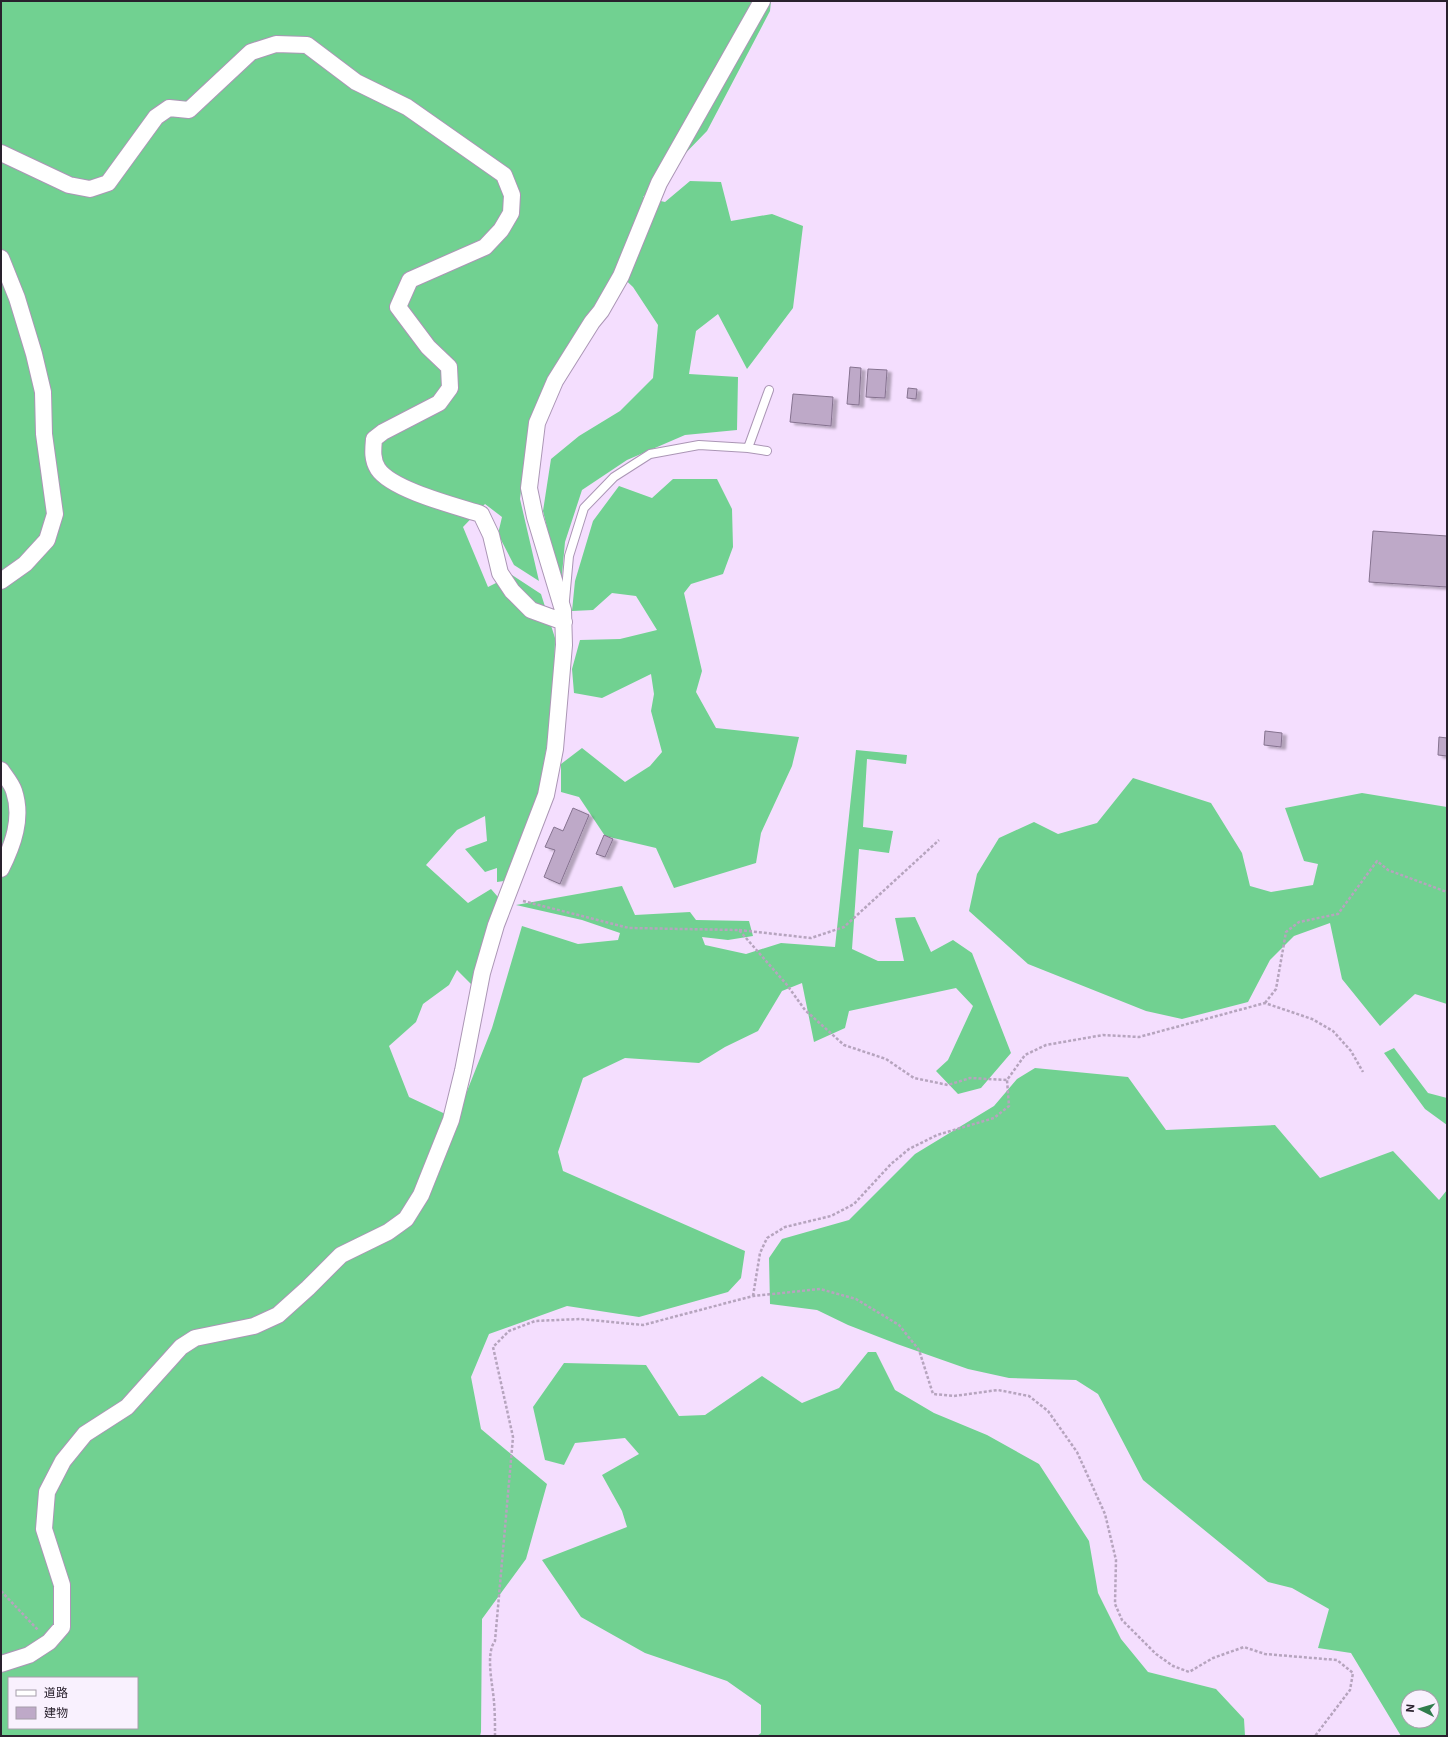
<svg xmlns="http://www.w3.org/2000/svg" width="1448" height="1737" viewBox="0 0 1448 1737" font-family="Inter,'Noto Sans JP',sans-serif">
<style>
.forest{fill:#71d191;fill-rule:evenodd}
.building{fill:#bea9c8;stroke:#85728f;filter:url(#shadow)}
.lines{fill:none;stroke-linecap:round;stroke-linejoin:round}
.service-casing{stroke:#ab96b5;stroke-width:10}
.minor-casing{stroke:#ab96b5;stroke-width:18}
.path{stroke:#b6a4be;stroke-width:2.5;stroke-dasharray:3 2;stroke-linecap:butt}
.service{stroke:#fff;stroke-width:8}
.minor{stroke:#fff;stroke-width:16}
</style>
<defs>
<filter id="shadow"><feDropShadow dx="4.5" dy="2.5" stdDeviation="1" flood-color="#0004"/></filter>
</defs>
<rect width="100%" height="100%" fill="#f4defe"/>
<path class="forest" d="M1,1H771L770,11L707,131L643,197L665,202L690,181L721,182L731,221L772,214L803,226L793,308L747,369L718,314L696,331L689,374L738,377L737,430L685,435L627,460L582,490L565,542L561,585L543,511L551,459L579,436L620,411L653,378L658,325L633,287L617,272L528,434L520,499L539,581L514,565L498,534L502,517L485,504L463,527L488,587L512,575L541,594L555,638L554,700L540,789L504,881L497,882V868L485,872L465,849L487,841L485,816L457,830L426,865L468,903L491,889L498,897L472,985L457,970L449,985L423,1004L416,1022L389,1046L409,1097L456,1119L492,1028L522,926L578,944L618,940L620,933L582,920L516,905L622,886L635,915L690,912L696,920L749,921L753,936L728,940L702,937L705,945L746,954L781,943L835,947L856,750L907,755L906,764L867,759L863,827L893,831L889,853L859,849L852,949L878,961H904L895,918L915,917L931,952L953,940L972,953L1011,1053L981,1088L958,1094L936,1071L948,1060L973,1006L956,988L849,1011L845,1028L814,1042L802,983L782,991L758,1031L725,1047L699,1063L625,1058L583,1078L558,1152L563,1171L745,1251L741,1278L728,1292L639,1317L567,1306L489,1334L471,1377L481,1429L547,1484L526,1559L482,1619L481,1732L480,1736H1ZM9,1678H137V1728H9Z
M673,479H717L732,509L733,547L723,574L691,584L684,593L702,671L696,692L716,728L799,737L792,766L761,833L756,863L674,888L656,848L605,836L579,797L561,792V764L582,748L625,782L650,766L662,752L651,711L654,694L651,674L602,698L574,693L572,669L580,640L620,639L657,630L636,596L612,593L593,610L572,611L575,581L593,521L619,486L652,498Z
M1133,778L1211,803L1242,853L1250,886L1271,892L1313,885L1318,864L1304,861L1285,808L1362,793L1447,807V1004L1415,994L1380,1026L1342,979L1330,923L1294,936L1270,960L1248,1002L1182,1019L1146,1011L1028,964L969,911L977,874L999,838L1034,822L1058,834L1097,823Z
M1394,1048L1428,1093L1447,1098V1125L1425,1109L1384,1053Z
M1035,1068L1128,1077L1166,1130L1275,1125L1320,1178L1393,1151L1439,1200L1447,1190V1736H1401L1351,1653L1318,1648L1329,1609L1292,1588L1268,1582L1143,1480L1098,1394L1076,1380L1009,1378L968,1369L897,1344L848,1325L817,1310L770,1304L769,1258L782,1239L849,1220L915,1154L994,1106L1017,1079ZM1408,1697H1432V1721H1408Z
M868,1352H876L895,1390L934,1413L987,1435L1039,1464L1089,1541L1098,1593L1121,1639L1148,1672L1216,1689L1244,1719L1245,1736H757L761,1733V1705L727,1681L645,1653L581,1617L542,1560L627,1527L622,1511L602,1475L639,1454L625,1438L575,1443L564,1465L545,1460L533,1407L564,1363L646,1365L679,1416L705,1415L762,1376L802,1403L839,1388Z"/>
<path class="building" d="M850,367L861,368L859,405L847,404Z
M868,369L887,370L885,398L866,397Z
M908,388L917,389L916,399L907,398Z
M793,394L833,397L831,426L790,422Z
M1373,531L1447,536V587L1369,582Z
M1265,731L1282,733L1281,747L1264,745Z
M1439,737L1447,738V756L1438,755Z
M573,808L589,815L560,884L544,877L555,850L545,847L554,827L563,831Z
M604,835L613,839L605,857L596,854Z"/>
<g class="lines">
<defs>
<path id="service" d="M748,448L769,390
M565,600L569,556L584,508L614,477L650,454L699,445L748,448L767,451"/>
<path id="minor" d="M1,153L69,185L90,189L108,183L156,117L169,108L189,110L251,52L276,44L307,45L356,82L407,107L504,175L512,195L511,213L501,230L485,247L410,280L398,307L428,347L449,367L450,388L439,403L383,432L374,439C373,450 372,460 378,469C392,490 456,506 481,514L491,535L500,573L512,591L531,610L564,622
M1,258L17,298L34,354L43,392L44,434L55,514L47,540L25,564L1,581
M1,770C5,776 12,784 14,791C23,818 13,845 1,869
M1,1664L29,1655L49,1642L62,1627V1585L44,1529L47,1492L63,1461L85,1434L127,1407L181,1347L195,1338L254,1326L278,1315L308,1288L341,1255L388,1232L406,1219L421,1195L451,1120L463,1071L482,973L496,925L546,795L555,749L564,645L563,610L535,517L529,488L537,423L555,381L592,322L601,311L621,276L659,183L762,1"/>
</defs>
<use href="#service" class="service-casing"/>
<use href="#minor" class="minor-casing"/>
<path class="path" d="M523,901L629,928L739,930L787,985L805,1010L844,1045L886,1059L914,1078L948,1085L970,1078L1007,1080
M739,930L811,938L844,927L939,840
M1265,1003L1276,989L1286,932L1299,922L1338,914L1377,861L1388,870L1447,892
M753,1296L760,1253L767,1238L785,1227L831,1216L854,1204L891,1164L909,1149L937,1135L994,1118L1009,1106L1007,1080L1025,1055L1046,1045L1103,1035L1139,1037L1265,1003L1312,1019L1333,1031L1351,1051L1363,1072
M1,1591L38,1630
M495,1736C495,1725 495,1713 494,1702C493,1686 485,1654 495,1641L513,1437L493,1347L509,1331L535,1321L580,1319L643,1325L753,1296L820,1289L856,1299L899,1325L919,1350L933,1394L954,1396L998,1390L1029,1396L1048,1411L1077,1452L1105,1514L1116,1560L1115,1604L1122,1620L1156,1654L1173,1666L1189,1672L1213,1658L1244,1647L1265,1654L1337,1660L1353,1673L1350,1690L1315,1736"/>
<use href="#service" class="service"/>
<use href="#minor" class="minor"/>
</g>
<rect width="1448" height="1737" fill="none" stroke="#29212d" stroke-width="4"/>
<rect x="8" y="1677" width="130" height="52" fill="#f9f1fe" stroke="#a69eaa"/>
<rect x="16" y="1690" width="20" height="6" fill="#ffffff" stroke="#a69eaa"/>
<text x="44" y="1697" font-size="12" fill="#29212d">道路</text>
<rect x="16" y="1707" width="20" height="12" fill="#bea9c8" stroke="#a69eaa"/>
<text x="44" y="1717" font-size="12" fill="#29212d">建物</text>
<g transform="translate(1420 1709) rotate(275)"><circle r="19" fill="#f9f1fe" stroke="#a69eaa"/>
<path d="M0-3L7 15L0 10L-7 15Z" fill="#307d4d"/>
<text y="-6" font-size="11" font-weight="bold" text-anchor="middle" fill="#29212d">N</text>
</g>
</svg>
